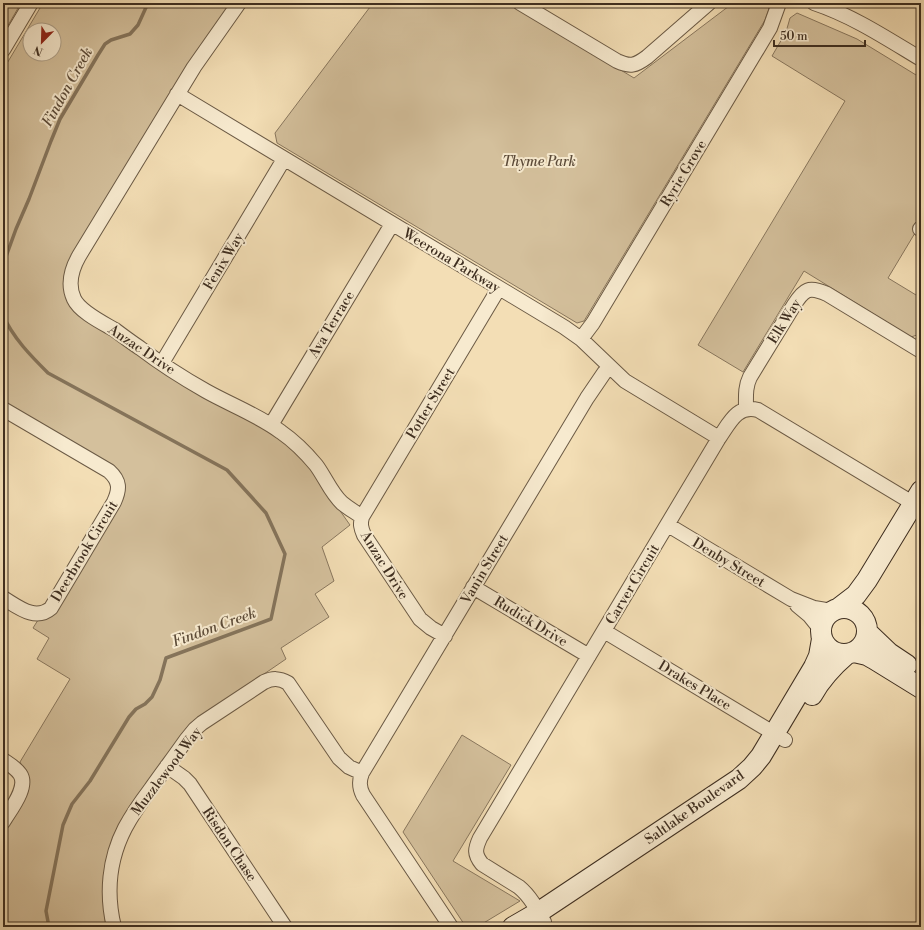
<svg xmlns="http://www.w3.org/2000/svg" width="924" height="930" viewBox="0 0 924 930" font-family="'Libre Bodoni',serif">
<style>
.green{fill:#d4c09c;stroke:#89775e;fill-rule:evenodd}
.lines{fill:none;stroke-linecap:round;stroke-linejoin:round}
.stream{stroke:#85745b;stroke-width:3.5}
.street-casing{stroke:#6b5a45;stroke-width:16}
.secondary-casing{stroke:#3e2e20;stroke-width:22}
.street{stroke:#f7eacf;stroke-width:14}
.secondary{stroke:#f7eacf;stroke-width:20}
.labels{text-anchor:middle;stroke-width:4;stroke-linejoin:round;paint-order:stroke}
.park-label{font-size:14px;font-style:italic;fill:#5c4b39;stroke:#f7eacf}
.street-label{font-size:14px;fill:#3e2e20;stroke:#f7eacf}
.water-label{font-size:15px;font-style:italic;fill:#5c4b38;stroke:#f7eacf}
</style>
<rect width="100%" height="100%" fill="#f3deb5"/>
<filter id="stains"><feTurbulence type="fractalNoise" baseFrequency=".005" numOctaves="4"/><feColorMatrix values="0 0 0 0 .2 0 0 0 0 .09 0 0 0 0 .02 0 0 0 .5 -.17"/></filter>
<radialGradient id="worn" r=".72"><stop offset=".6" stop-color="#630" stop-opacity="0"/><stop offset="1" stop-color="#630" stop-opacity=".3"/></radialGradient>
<path class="green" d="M3,3H21L3,34Z
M43,3H234L65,290L261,424L301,455L350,525L322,547L334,581L315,594L329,617L281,648L286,659L188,726L123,819L108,927H3V832L28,787V778L20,762L70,679L37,659L49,638L33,628L38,620L122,499C127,484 125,479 114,467L3,401V70ZM30,30H54V54H30Z
M373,3H509L634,78L733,3H756L767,7L769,9L765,20L584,321L577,323L277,143L275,133Z
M797,13L857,39L921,78V223L888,278L921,298V332L920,334L911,337L804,271L743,372L698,345L845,101L772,56L786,32L790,18Z
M462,735L511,765L453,861L520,901L477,927H466L403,832Z"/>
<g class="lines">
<path class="stream" d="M3,269L4,262L16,229L29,199L51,141L60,119L98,55L105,44L111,40L130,34L138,25L148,3
M3,315C13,338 31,356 48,373L227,470L266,513L285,554L271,619L166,658L160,680L152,697L145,704L136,709L129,717L90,781L72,804L63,825L46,911L49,927"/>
<defs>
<path id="street" d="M239,3L194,67L79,256C71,270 67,284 74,299C80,312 103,323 115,330C123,336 131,342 140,348C161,364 183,378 206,391C231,405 258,415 281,432C294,441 306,453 316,465C325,477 331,493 342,503C348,508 355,512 362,517C360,524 361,528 364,535L420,619L431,628L445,636
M520,3L617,61C630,67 635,66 647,57L709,3
M814,3C853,16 886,38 921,59
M3,50L31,3
M177,94L564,327L581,339L625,381L719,438
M920,229L921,228
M581,339L593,323L770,28L779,3
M162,363L284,159
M3,409L109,471C120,481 120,489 114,502L51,608C35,622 17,606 3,598
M746,409C746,397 745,387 750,377L794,305C804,289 809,286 827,294L921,351
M271,425L392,224
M362,517L499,288
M668,525L791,599L814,608L832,611
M473,587L589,656
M797,605L809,615L821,630
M604,631L785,740
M3,760C9,764 16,768 20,774C29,787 10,810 3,822
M167,766L184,778L190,784L285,927
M362,773L587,398L604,373L610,367
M544,922C537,909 530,896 519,887L482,864C474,854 475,849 480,838L719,438C729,424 737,404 758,410L921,508
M114,927C106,894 109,859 125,828C132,815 141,802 150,790C162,773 174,757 186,740L195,729L202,723L264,682C273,678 279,678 288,683L339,758L349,767L362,773C359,781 359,787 363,795L451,927"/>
<path id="secondary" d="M839,608L856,595L867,580L921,491
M821 631a23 23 0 1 1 46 0a23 23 0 1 1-46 0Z
M867,632L889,653L907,665
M854,652L867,655L874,659L921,688
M812,695C821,679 833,666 847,654
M513,927L539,912L739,779L752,767L761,756L814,667L819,656L822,639"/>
</defs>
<use href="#street" class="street-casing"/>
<use href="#secondary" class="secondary-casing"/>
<use href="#street" class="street"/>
<use href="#secondary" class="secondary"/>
</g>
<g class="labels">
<g class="park-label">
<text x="539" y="166">Thyme Park</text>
</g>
<g class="street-label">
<text transform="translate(683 173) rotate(-59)" y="5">Ryrie Grove</text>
<text transform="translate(452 260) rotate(31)" y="5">Weerona Parkway</text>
<text transform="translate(223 261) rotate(-59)" y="5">Fenix Way</text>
<text transform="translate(784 321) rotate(-58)" y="5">Elk Way</text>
<text transform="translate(331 324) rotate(-59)" y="5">Ava Terrace</text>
<text transform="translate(142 349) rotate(34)" y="5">Anzac Drive</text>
<text transform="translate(430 403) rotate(-59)" y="5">Potter Street</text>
<text transform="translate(84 551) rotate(-59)" y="5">Deerbrook Circuit</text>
<text transform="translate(729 562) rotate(31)" y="5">Denby Street</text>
<text transform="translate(385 565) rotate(58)" y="5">Anzac Drive</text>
<text transform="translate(484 569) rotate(-59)" y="5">Vanin Street</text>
<text transform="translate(632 584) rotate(-59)" y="5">Carver Circuit</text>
<text transform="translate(531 621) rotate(31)" y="5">Rudick Drive</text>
<text transform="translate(695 685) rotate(31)" y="5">Drakes Place</text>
<text transform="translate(166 771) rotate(-53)" y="5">Muzzlewood Way</text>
<text transform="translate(694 807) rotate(-35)" y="5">Saltlake Boulevard</text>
<text transform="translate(230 844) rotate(56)" y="5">Risdon Chase</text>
</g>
<g class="water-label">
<text transform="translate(67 87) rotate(-61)" y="5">Findon Creek</text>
<text transform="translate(214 627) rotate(-20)" y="5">Findon Creek</text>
</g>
</g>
<rect width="924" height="930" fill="none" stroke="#f3deb5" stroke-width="16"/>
<rect x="4" y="4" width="916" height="922" fill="none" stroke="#3e2e20" stroke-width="2"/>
<rect x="8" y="8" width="908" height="914" fill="none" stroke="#3e2e20"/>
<g transform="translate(42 42) rotate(203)"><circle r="19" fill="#f7eacf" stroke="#ad9f89"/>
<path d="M0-3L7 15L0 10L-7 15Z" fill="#8f2418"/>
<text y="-6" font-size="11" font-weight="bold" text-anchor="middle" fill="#3e2e20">N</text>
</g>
<path d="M774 40v6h91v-6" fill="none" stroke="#3e2e20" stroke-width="2"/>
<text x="780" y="40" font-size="12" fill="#3e2e20" stroke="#f7eacf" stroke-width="3" paint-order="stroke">50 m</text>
<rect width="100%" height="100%" filter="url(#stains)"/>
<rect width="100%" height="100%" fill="url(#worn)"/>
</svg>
